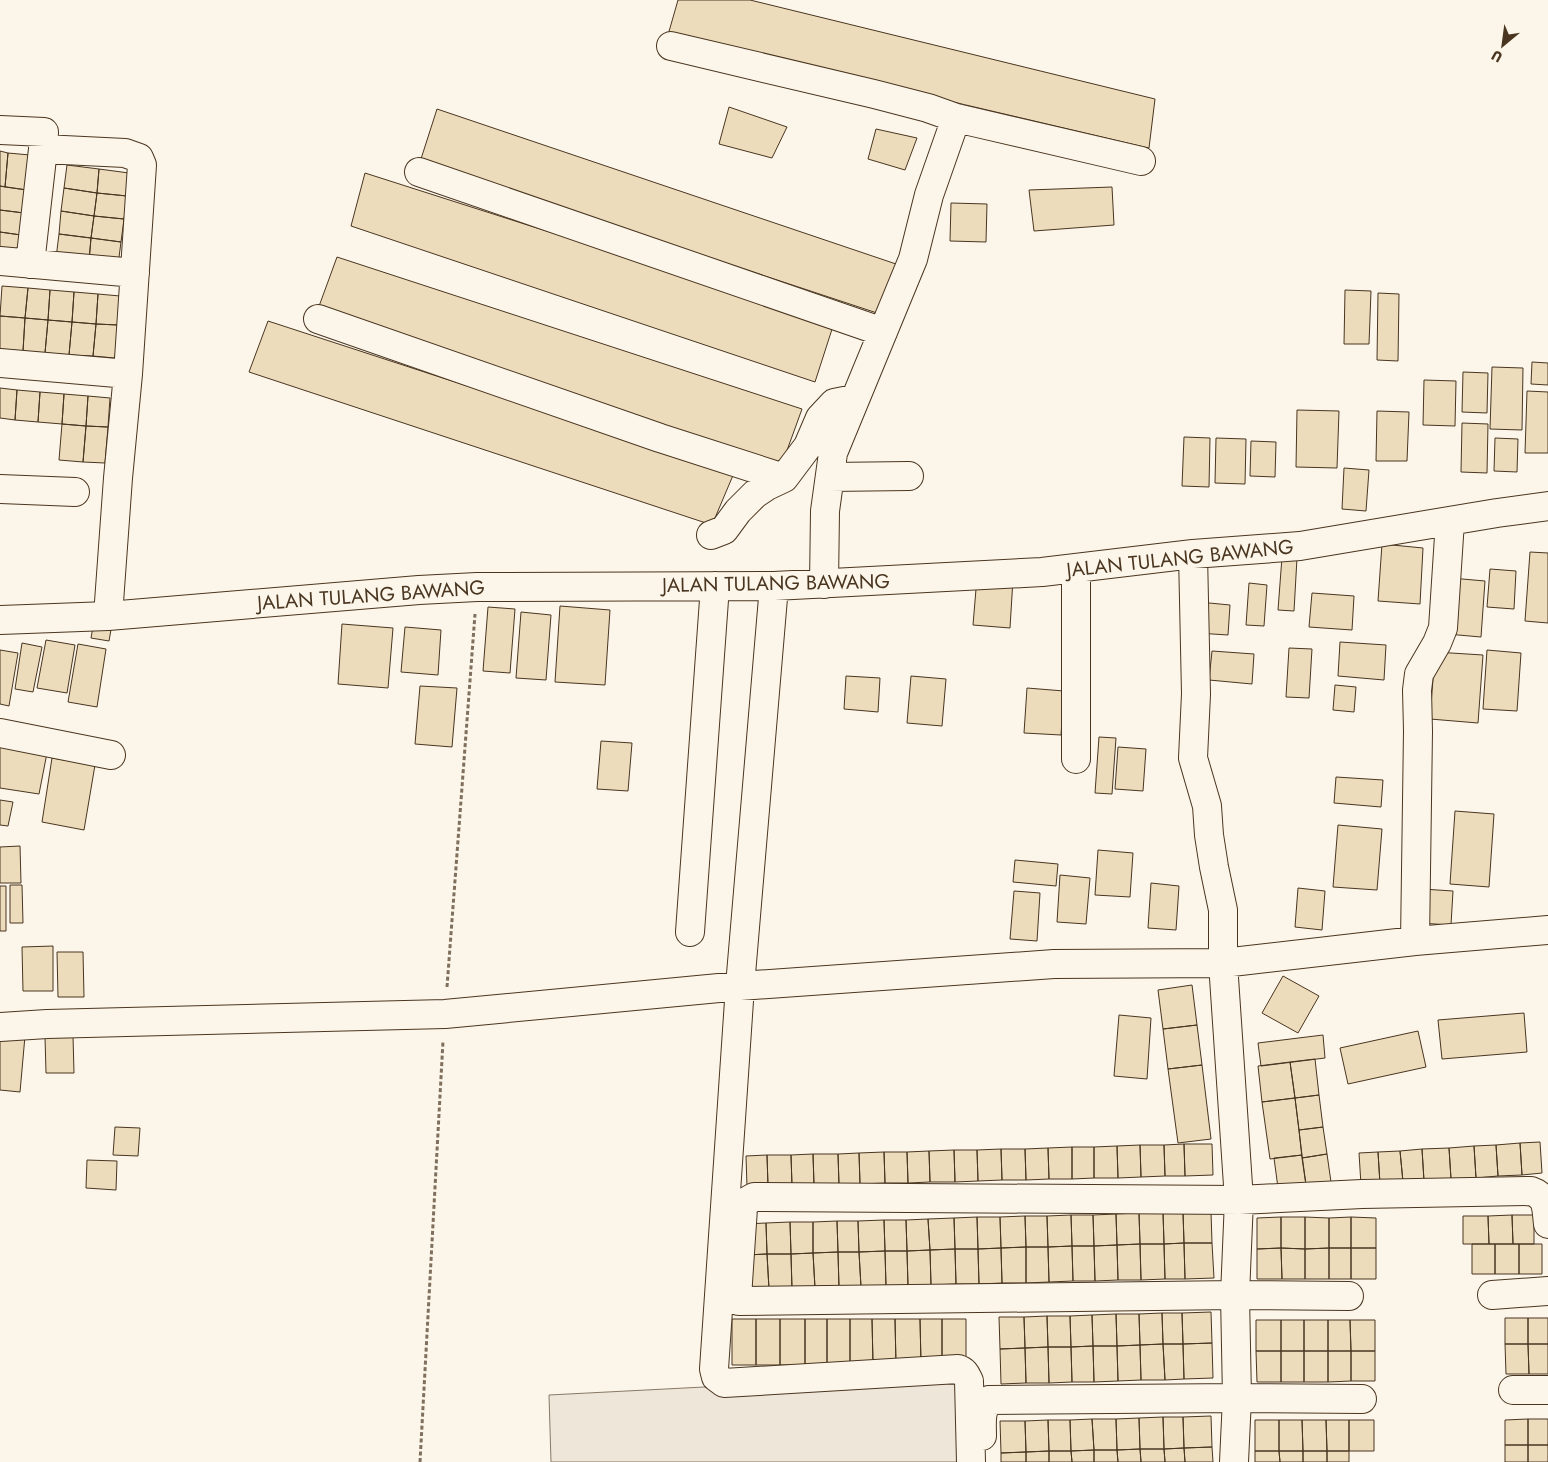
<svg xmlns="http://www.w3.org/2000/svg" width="1548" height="1462" viewBox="0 0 1548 1462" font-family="Jost,sans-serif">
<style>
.green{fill:#ede6d9;stroke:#887966}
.building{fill:#ecdcbc;stroke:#4a3520}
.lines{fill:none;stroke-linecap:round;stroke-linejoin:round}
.minor-casing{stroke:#4a3520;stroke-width:30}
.path{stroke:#7f6f5c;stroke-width:3;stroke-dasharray:4 2.5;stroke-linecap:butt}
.minor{stroke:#fbf6e9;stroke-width:28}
.labels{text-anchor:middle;stroke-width:4;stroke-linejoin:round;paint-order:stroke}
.street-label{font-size:20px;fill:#4a3520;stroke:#fbf6e9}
</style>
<rect width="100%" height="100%" fill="#fbf6e9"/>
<path class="green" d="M954,1371L966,1462H551L549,1395L879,1378Z"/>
<path class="building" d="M678,0H750L1155,99L1149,148L668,35Z
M729,107L787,127L772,158L719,144Z
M437,109L899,265L880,314L420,162Z
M876,129L917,138L905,170L868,159Z
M0,151L8,153L5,187L0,186Z
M8,153L30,155L27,190L5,187Z
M67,165L99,169L97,193L64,188Z
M99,169L129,173L127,196L97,193Z
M365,173L834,323L815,382L351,226Z
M0,186L27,190L24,213L0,210Z
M1112,187L1114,225L1034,231L1029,190Z
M64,188L97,193L94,216L61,211Z
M97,193L127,196L124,219L94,216Z
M951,203L987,204L986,242L950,241Z
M0,210L24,213L21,235L0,232Z
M61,211L94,216L91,238L59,234Z
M94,216L124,219L121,242L91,238Z
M0,232L21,235L18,259L0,256Z
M59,234L91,238L89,261L56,258Z
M91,238L121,242L118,265L89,261Z
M337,257L802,409L781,467L318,309Z
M2,286L28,288L25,318L0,316Z
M28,288L50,290L48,320L25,318Z
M50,290L74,292L72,322L48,320Z
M1345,290L1371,291L1369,344H1344Z
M74,292L98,294L96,324L72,322Z
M1378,293L1399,294L1398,361L1377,360Z
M98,294L120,296L118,325L96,324Z
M0,316L25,318L23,351L0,349Z
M25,318L48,320L45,353L23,351Z
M48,320L72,322L69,355L45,353Z
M268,321L734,473L712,525L249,372Z
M72,322L96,324L93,356L69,355Z
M96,324L118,325L115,358L93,356Z
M1532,362L1548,363V385L1531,384Z
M1492,367L1523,368L1522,430L1490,429Z
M1463,372L1488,373L1487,413L1462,412Z
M1424,380L1456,381L1455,426L1423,425Z
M0,388L17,390L15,420L0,418Z
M17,390L40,392L38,422L15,420Z
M1527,391L1548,392V453H1525Z
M40,392L64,394L62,424L38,422Z
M64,394L88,396L86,426L62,424Z
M88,396L110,398L108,427L86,426Z
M1297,410L1339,411L1337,468L1296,467Z
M1377,411L1409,412L1407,461H1376Z
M1462,423L1488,424L1487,473L1461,472Z
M62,424L86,426L83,462L59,460Z
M86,426L108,427L105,463L83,462Z
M1184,437L1210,438L1209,487L1182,486Z
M1216,438L1246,439L1245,484L1215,483Z
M1495,438L1518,439L1517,472L1494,471Z
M1251,441L1276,442L1275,477L1250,476Z
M1344,468L1369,470L1366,511L1342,509Z
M1382,544L1423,548L1420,604L1378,601Z
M1530,552L1548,553V623L1525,621Z
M1282,557L1297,558L1294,611L1278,610Z
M1490,569L1516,571L1514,609L1487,607Z
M977,577L1013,579L1010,628L973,625Z
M1451,578L1485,581L1481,637L1447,634Z
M1249,583L1267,585L1264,626L1246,625Z
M1312,593L1354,596L1352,630L1309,627Z
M1199,602L1230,605L1228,635L1197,633Z
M560,606L610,610L605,685L555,682Z
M488,607L515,609L510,673L483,671Z
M521,612L551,615L546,680L516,678Z
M94,621L112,624L109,641L91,638Z
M342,624L393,628L388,688L338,684Z
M405,627L441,630L438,675L401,672Z
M46,640L75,645L67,693L37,688Z
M1340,642L1386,645L1384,680L1338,676Z
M22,643L42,647L33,692L15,689Z
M78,644L106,649L97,707L68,702Z
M1289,648L1312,649L1309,698L1286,697Z
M0,650L18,653L9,706L0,704Z
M1487,650L1521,653L1517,711L1483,709Z
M1212,651L1254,654L1252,684L1209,680Z
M1435,652L1483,655L1478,723L1430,719Z
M846,676L880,678L878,712L844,709Z
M911,676L946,679L942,726L907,723Z
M1335,685L1356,687L1354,712L1333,710Z
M420,686L457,688L452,747L415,744Z
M1027,688L1064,691L1061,735L1024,733Z
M1099,737L1116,738L1112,794L1095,793Z
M601,741L632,743L628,791L597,789Z
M0,745L47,753L39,794L0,788Z
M1118,747L1146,749L1143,791L1115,789Z
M52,758L95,765L84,830L42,822Z
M1336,777L1383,780L1381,807L1334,803Z
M0,800L13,802L8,826L0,825Z
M1455,811L1494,814L1489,887L1450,884Z
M1338,825L1382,829L1377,890L1333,887Z
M20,846L21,883H0V847Z
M1098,850L1133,853L1130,897L1095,895Z
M1015,860L1058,864L1056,886L1013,882Z
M1060,875L1090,878L1086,924L1057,922Z
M1151,883L1179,886L1176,930L1148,928Z
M10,885H22L23,923H10Z
M0,886H6V931H0Z
M1298,888L1325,891L1322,930L1295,927Z
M1422,889L1453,891L1451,925L1419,923Z
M1014,891L1040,893L1037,941L1010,939Z
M53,946V991H23L22,947Z
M57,952H83L84,997H58Z
M1283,976L1319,996L1298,1033L1262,1013Z
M1192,985L1197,1025L1163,1029L1158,990Z
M1524,1013L1527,1052L1442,1059L1438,1020Z
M1119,1015L1151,1018L1147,1079L1114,1076Z
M1197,1025L1202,1065L1168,1069L1163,1029Z
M1418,1031L1426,1067L1348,1084L1340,1048Z
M0,1034L25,1036L20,1092L0,1090Z
M1323,1035L1325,1058L1261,1066L1258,1043Z
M73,1036L74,1073H46L45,1037Z
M1315,1059L1319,1095L1295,1098L1290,1062Z
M1290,1062L1295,1098L1262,1102L1258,1066Z
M1202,1065L1211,1139L1178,1143L1168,1069Z
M1319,1095L1323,1127L1299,1130L1295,1098Z
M1295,1098L1302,1155L1270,1159L1262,1102Z
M115,1127L140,1128L138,1156L113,1155Z
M1323,1127L1327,1154L1302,1158L1299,1130Z
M1540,1142L1542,1173L1522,1175L1520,1143Z
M1520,1143L1522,1175L1498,1176L1496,1145Z
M1184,1144H1212L1213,1175L1185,1176Z
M1184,1144L1185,1176H1165L1164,1145Z
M1140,1145H1164L1165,1176L1141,1177Z
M1140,1145L1141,1177L1118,1178L1117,1146Z
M1496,1145L1498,1176L1476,1178L1474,1146Z
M1117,1146L1118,1178H1094V1147Z
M1474,1146L1476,1178L1451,1179L1449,1148Z
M1072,1147H1094V1178L1072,1179Z
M1072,1147V1179H1049L1048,1148Z
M1048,1148L1049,1179L1026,1180L1025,1149Z
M1449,1148L1451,1179L1424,1181L1422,1149Z
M1001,1149L1002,1180L978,1181L977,1150Z
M1001,1149H1025L1026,1180H1002Z
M1422,1149L1424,1181L1403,1182L1400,1151Z
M954,1150L955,1182H930L929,1151Z
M954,1150H977L978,1181L955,1182Z
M929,1151L930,1182L908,1183L907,1152Z
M1400,1151L1403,1182L1380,1184L1378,1152Z
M884,1152L885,1183L860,1184L859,1153Z
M884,1152H907L908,1183H885Z
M1378,1152L1380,1184L1361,1185L1359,1153Z
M859,1153L860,1184L839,1185L838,1154Z
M813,1154L814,1185L792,1186L791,1155Z
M813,1154H838L839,1185H814Z
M1327,1154L1331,1182L1306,1185L1302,1158Z
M767,1155L768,1186L747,1187L746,1156Z
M767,1155H791L792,1186H768Z
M1302,1155L1306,1185L1278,1188L1274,1158Z
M87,1160L117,1161L116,1190L86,1188Z
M1163,1212H1183L1184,1243L1164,1244Z
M1163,1212L1164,1244H1140L1139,1213Z
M1183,1212H1211L1212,1243H1184Z
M1139,1213L1140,1244L1117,1245L1116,1214Z
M1116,1214L1117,1245L1094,1246L1093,1215Z
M1071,1215H1093L1094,1246H1072Z
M1071,1215L1072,1246L1048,1247L1047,1216Z
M1512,1215L1513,1244H1489L1488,1216Z
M1512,1215H1534V1244H1513Z
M1025,1216H1047L1048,1247H1026Z
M1025,1216L1026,1247L1001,1248L1000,1217Z
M1463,1216H1488L1489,1244H1463Z
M977,1217H1000L1001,1248L978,1249Z
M977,1217L978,1249H955L954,1218Z
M1281,1217H1305V1249L1281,1248Z
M1281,1217V1248L1257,1249V1218Z
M1305,1217L1329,1218V1248L1305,1249Z
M1351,1217L1376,1218V1248H1351Z
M1351,1217V1248H1329V1218Z
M954,1218L955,1249L930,1250L928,1219Z
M928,1219L930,1250L907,1251L906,1220Z
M884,1220H906L907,1251H885Z
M884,1220L885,1251L859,1252L858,1221Z
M837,1221H858L859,1252H838Z
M837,1221L838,1252L813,1253V1222Z
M790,1222H813V1253L791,1254Z
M790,1222L791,1254H767L766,1223Z
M766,1223L767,1254L746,1255L745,1224Z
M1184,1243H1212L1214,1278L1185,1279Z
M1184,1243L1185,1279H1165L1164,1244Z
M1140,1244H1164L1165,1279L1141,1280Z
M1140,1244L1141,1280H1118L1117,1245Z
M1472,1244H1495V1274H1472Z
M1495,1244H1519V1274H1495Z
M1519,1244H1542V1274H1519Z
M1117,1245L1118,1280L1095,1281L1094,1246Z
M1072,1246H1094L1095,1281H1073Z
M1072,1246L1073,1281L1049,1282L1048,1247Z
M1026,1247H1048L1049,1282L1026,1283Z
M1026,1247V1283H1002L1001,1248Z
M1001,1248L1002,1283L979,1284L978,1249Z
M1281,1248L1305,1249V1279H1282Z
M1281,1248L1282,1279H1257V1249Z
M1329,1248H1351V1279H1329Z
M1329,1248V1279H1305V1249Z
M1351,1248H1376V1279H1351Z
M955,1249H978L979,1284H956Z
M955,1249L956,1284L931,1285L930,1250Z
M930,1250L931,1285L908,1286L907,1251Z
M885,1251H907L908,1286L886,1287Z
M885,1251L886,1287H861L859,1252Z
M838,1252H859L861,1287L839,1288Z
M838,1252L839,1288H815L813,1253Z
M813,1253L815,1288L792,1289L791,1254Z
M767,1254H791L792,1289H769Z
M767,1254L769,1289L747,1290L746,1255Z
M1211,1312L1212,1343L1183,1344L1182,1313Z
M1162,1313L1163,1344L1140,1345L1139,1314Z
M1162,1313H1182L1183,1344H1163Z
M1116,1314L1117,1346H1093L1092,1315Z
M1116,1314H1139L1140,1345L1117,1346Z
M1092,1315L1093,1346L1071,1347L1070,1316Z
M1047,1316L1048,1347L1025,1348L1024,1317Z
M1047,1316H1070L1071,1347H1048Z
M999,1317H1024L1025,1348L1000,1349Z
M1505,1318H1528V1344H1505Z
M1528,1318H1548V1344H1528Z
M732,1319H756V1365H732Z
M756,1319H780V1365H756Z
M780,1319H805V1365H780Z
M805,1319H827V1364L805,1365Z
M827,1319H850V1365L827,1364Z
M850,1319H872L873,1364L850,1365Z
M872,1319H895L896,1365L873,1364Z
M895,1319H920L921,1364L896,1365Z
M920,1319H942V1365L921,1364Z
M942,1319H966V1364L942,1365Z
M1256,1320H1281V1351H1256Z
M1281,1320H1304V1351H1281Z
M1304,1320H1328V1351H1304Z
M1328,1320H1350L1351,1351H1328Z
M1350,1320H1375V1351H1351Z
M1212,1343L1213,1378L1184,1379L1183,1344Z
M1163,1344H1183L1184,1379L1165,1380Z
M1163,1344L1165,1380H1141L1140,1345Z
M1505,1344H1528L1529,1374H1506Z
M1528,1344H1548V1374H1529Z
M1140,1345L1141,1380L1118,1381L1117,1346Z
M1093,1346L1094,1382H1072L1071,1347Z
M1093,1346H1117L1118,1381L1094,1382Z
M1048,1347L1049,1383H1026L1025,1348Z
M1048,1347H1071L1072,1382L1049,1383Z
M1025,1348L1026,1383L1001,1384L1000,1349Z
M1256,1351H1281V1382H1257Z
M1281,1351H1304V1382H1281Z
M1304,1351H1328V1382H1304Z
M1328,1351H1351V1381L1328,1382Z
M1351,1351H1375V1381H1351Z
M1211,1416L1212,1447L1184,1448L1183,1417Z
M1163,1417H1183L1184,1448L1164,1449Z
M1163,1417L1164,1449H1140L1139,1418Z
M1139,1418L1140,1449L1117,1450L1116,1419Z
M1092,1419L1094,1450L1071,1451L1070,1420Z
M1092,1419H1116L1117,1450H1094Z
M1528,1419V1445H1505V1420Z
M1528,1419H1548V1445H1528Z
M1048,1420L1049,1451L1026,1452L1025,1421Z
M1048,1420H1070L1071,1451H1049Z
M1255,1420H1279V1451H1255Z
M1279,1420H1302L1303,1451H1279Z
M1302,1420H1326L1327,1451H1303Z
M1326,1420H1349V1451H1327Z
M1349,1420H1374V1451H1349Z
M1000,1421H1025L1026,1452L1001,1453Z
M1505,1445H1528V1462H1505Z
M1528,1445H1548V1462H1528Z
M1212,1447L1213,1462H1185L1184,1448Z
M1184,1448L1185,1462H1165L1164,1449Z
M1140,1449L1141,1462H1118L1117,1450Z
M1140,1449H1164L1165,1462H1141Z
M1094,1450V1462H1072L1071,1451Z
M1094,1450H1117L1118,1462H1094Z
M1049,1451V1462H1026V1452Z
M1049,1451H1071L1072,1462H1049Z
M1255,1451H1279L1280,1462H1255Z
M1279,1451H1303V1462H1280Z
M1303,1451H1327V1462H1303Z
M1327,1451H1349V1462H1327Z
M1026,1452V1462H1001V1453Z"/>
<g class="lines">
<defs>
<path id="minor" d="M671,46L874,94L928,108L956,118L929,195L913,259L833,453L825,511L824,584
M956,118L1141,161
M0,130L44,132L43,149
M419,172L883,332
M0,261L135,273
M30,264L43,149L125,153L139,158L142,165L128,374L118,478L108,616
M318,319L660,438L784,478
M0,363L128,374
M830,477L909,476
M0,489L75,492
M711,535L724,530L738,511L755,494L767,486L784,478L808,446L820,418L834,403L854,399
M1193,554L1196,694L1193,758L1207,806L1209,835L1214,867L1223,910V963L1239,1200L1235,1295L1237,1398L1234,1462
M1076,569V759
M774,586L740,986L714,1369L716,1377L724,1383L958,1369C965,1371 966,1375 969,1381L971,1462
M0,620L108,616L419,590L477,587L774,586L1042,572L1193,554L1300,546L1497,513L1548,506
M0,733L111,755
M690,932L715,586
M1415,941L1418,731L1417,690L1419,674L1437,643L1443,628L1450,521
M0,1027L47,1024L445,1014L740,986L1054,964L1223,963L1415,941L1548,930
M1492,1295L1548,1291
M1349,1296L1235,1295L739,1301L737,1297L743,1208L747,1201L754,1197L1239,1200L1362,1194L1531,1191C1548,1197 1546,1208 1548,1224
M1513,1390H1548
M982,1436C982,1423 980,1410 989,1400L1237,1398L1362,1399"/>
</defs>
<use href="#minor" class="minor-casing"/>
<path class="path" d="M447,987L475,614
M420,1462L443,1041"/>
<use href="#minor" class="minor"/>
</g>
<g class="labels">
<g class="street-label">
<text transform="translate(1180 558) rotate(-6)" y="7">JALAN TULANG BAWANG</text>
<text transform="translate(776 583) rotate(-1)" y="7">JALAN TULANG BAWANG</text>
<text transform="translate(371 595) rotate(-4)" y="7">JALAN TULANG BAWANG</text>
</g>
</g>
<g transform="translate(1503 45) rotate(209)" stroke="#fbf6e9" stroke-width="4" paint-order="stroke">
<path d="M0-4L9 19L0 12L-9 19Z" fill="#4a3520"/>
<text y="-8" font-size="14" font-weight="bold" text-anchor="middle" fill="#4a3520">U</text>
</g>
</svg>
